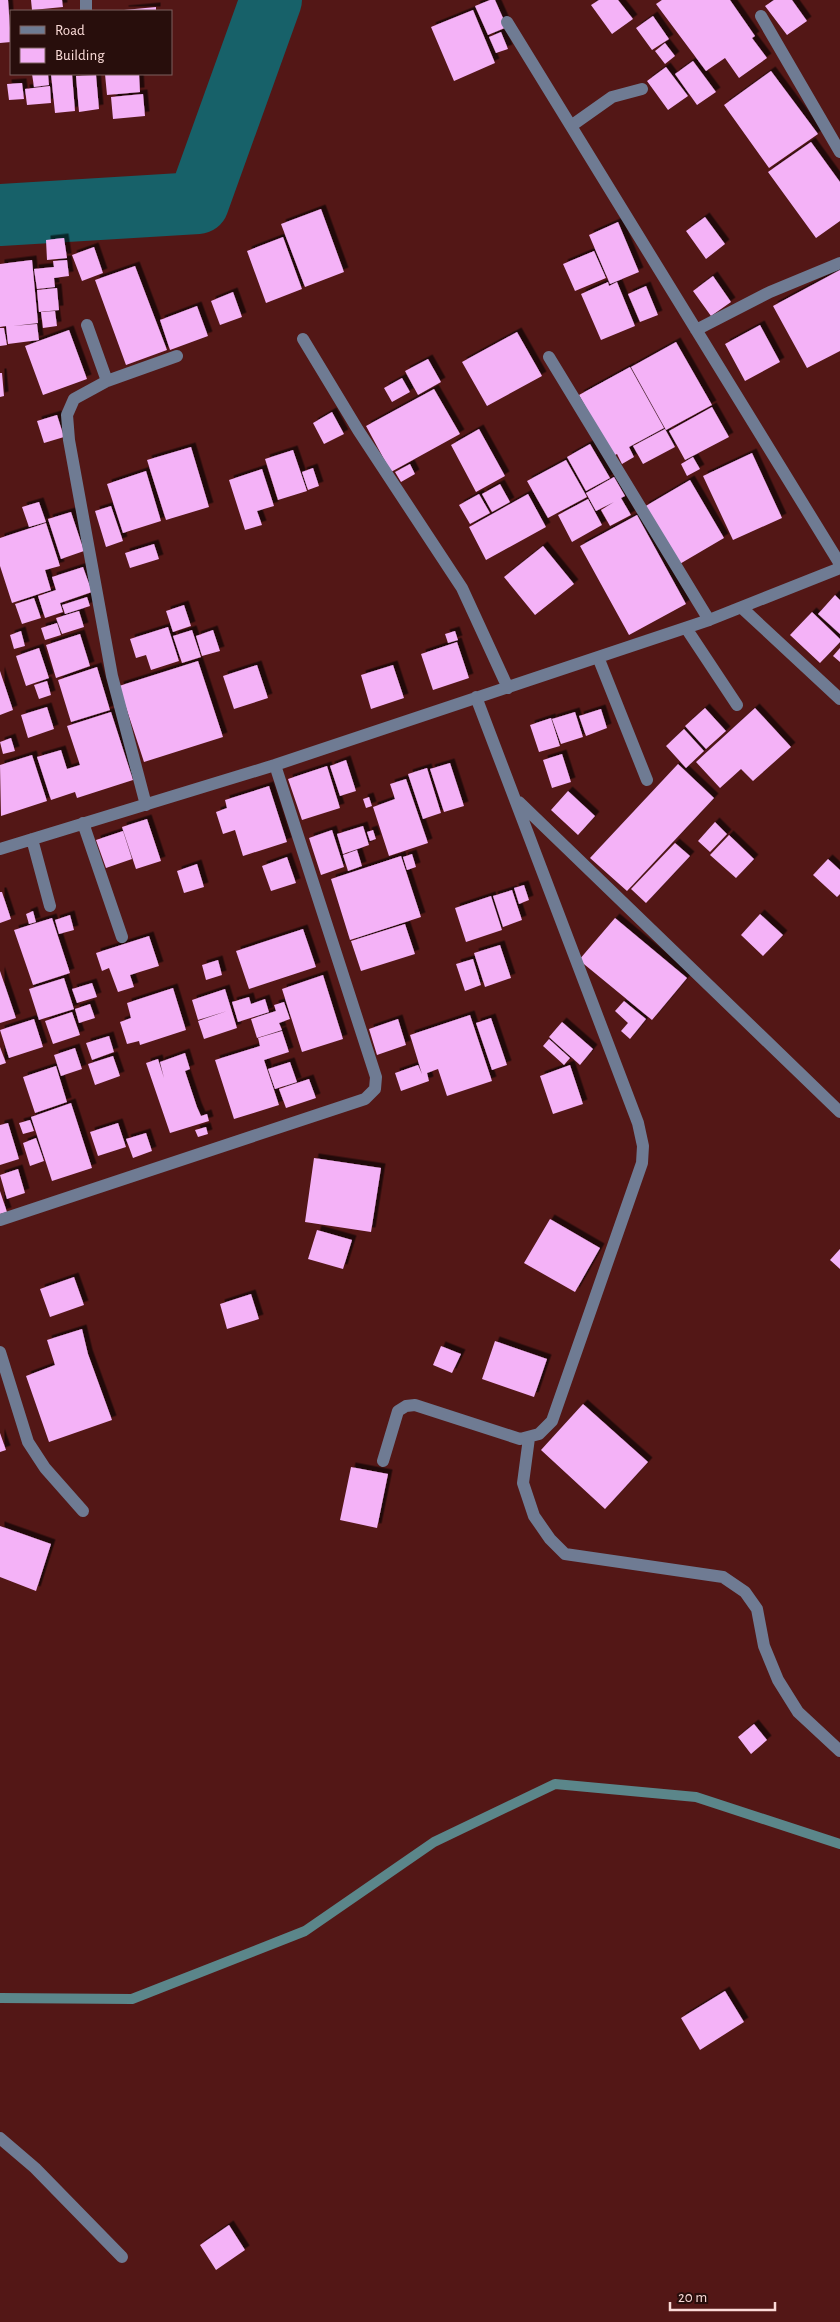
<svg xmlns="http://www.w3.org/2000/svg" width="840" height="2322" viewBox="0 0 840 2322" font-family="'Alegreya Sans',sans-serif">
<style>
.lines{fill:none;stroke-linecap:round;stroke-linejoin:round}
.stream{stroke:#5b868a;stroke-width:10}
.river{stroke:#176169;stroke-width:62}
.building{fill:#f4b2f7;filter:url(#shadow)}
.minor{stroke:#6f7b93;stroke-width:12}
</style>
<defs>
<filter id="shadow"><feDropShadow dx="4.5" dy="-4.5" stdDeviation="0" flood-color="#0009"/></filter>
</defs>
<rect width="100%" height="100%" fill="#531716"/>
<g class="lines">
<path class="stream" d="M0,1998L132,1999L305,1931L434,1842L555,1784L696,1797L840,1844"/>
<path class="river" d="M0,215L198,203L271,0"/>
</g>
<path class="building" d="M0,0H8L11,42L0,43Z
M31,0H62L63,7L32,10Z
M490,0H495L507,27L488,35L475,6Z
M599,0H618L633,19L612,34L591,5Z
M662,0H730L755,36L752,38L767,58L739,78L725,58L706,71L656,4Z
M774,0H792L807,21L787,35L765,6Z
M156,7V11H124V10Z
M473,10L495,63L454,81L431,27Z
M653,16L669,39L652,50L636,28Z
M501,32L508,49L496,53L489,37Z
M665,43L675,56L665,64L655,51Z
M693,61L716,92L697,105L675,74Z
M666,67L688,96L668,110L647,81Z
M771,71L818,134L769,168L724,105Z
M32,74H48L49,85L34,87Z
M51,74H72L75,111L55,113Z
M105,74H139L140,92L107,95Z
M96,75L99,109L79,112L76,76Z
M22,83L24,99L9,100L7,84Z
M50,86L51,103L27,105L25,89Z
M143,94L145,116L113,119L111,97Z
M811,142L840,182V221L816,238L768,172Z
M321,209L344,272L305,287L281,224Z
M705,217L725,244L706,259L686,231Z
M618,222L639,272L610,284L589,235Z
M283,237L302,289L266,303L247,251Z
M64,238L67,258L47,260L46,240Z
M94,247L103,273L82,281L72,255Z
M594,251L606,278L575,291L563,264Z
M32,260L38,323L13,326L37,324L39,340L8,344L6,326L0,327V264Z
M67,260L69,276L54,278L55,287L37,289L34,269L54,267L53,261Z
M135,266L167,350L126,365L95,280Z
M840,270V351L807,368L773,306Z
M713,276L731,302L711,316L693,291Z
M608,282L609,286L617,282L635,326L601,340L581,294Z
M646,286L658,315L640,322L628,294Z
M57,288L59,310L39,312L37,290Z
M233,292L242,317L220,325L211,301Z
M197,306L208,336L170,350L160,320Z
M55,311L57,326L43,328L41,312Z
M760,325L780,362L745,381L725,344Z
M0,328H4L7,345L0,346Z
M69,330L87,379L43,395L25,346Z
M517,332L542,376L487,406L462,362Z
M676,342L712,405L666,430L631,367Z
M428,359L441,382L418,395L405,371Z
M630,367L664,428L629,447L634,457L622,464L617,454L613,456L579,395Z
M0,373H2L4,396L0,397Z
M402,378L410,392L392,402L384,388Z
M434,389L460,434L391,472L366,426Z
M712,407L729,437L685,460L669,431Z
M332,412L344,434L324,444L313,423Z
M57,415L64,437L44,443L37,421Z
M479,429L505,476L476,492L451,445Z
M665,429L675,447L643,464L633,446Z
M590,444L610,478L586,491L567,457Z
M191,447L209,507L166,520L147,460Z
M293,450L307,491L278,500L265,459Z
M752,453L782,518L733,540L703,476Z
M693,457L700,469L687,476L681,464Z
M566,460L587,497L548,518L527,481Z
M410,464L415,474L401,482L395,472Z
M313,468L319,486L308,490L302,472Z
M262,469L274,506L257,511L262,525L245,530L229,480Z
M146,471L161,521L123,533L107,484Z
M614,477L625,496L621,498L631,515L610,526L601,510L614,502L596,511L586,493Z
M690,480L724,538L678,565L644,507Z
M500,484L510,502L492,512L482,494Z
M479,494L490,513L470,524L459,505Z
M528,494L546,527L486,560L469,527Z
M588,499L602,525L572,542L558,515Z
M39,502L46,522L29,527L22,507Z
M111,506L123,541L106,547L95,511Z
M71,512L84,551L61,559L48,519Z
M637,515L686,604L629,635L580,546Z
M46,523L60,566L45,570L51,590L12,603L0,566V538Z
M154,544L159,559L130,568L125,553Z
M543,546L574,584L535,615L504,577Z
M83,567L92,592L60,603L63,612L45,618L38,596L56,590L52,577Z
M835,595L840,600V634L818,614Z
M87,597L90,606L65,614L62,605Z
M34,598L41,618L22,624L15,604Z
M184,605L191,626L173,632L166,611Z
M79,611L84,627L62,634L56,618Z
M812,612L840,639V642L820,663L790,635Z
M57,623L61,635L45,640L41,628Z
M168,627L179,661L151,670L146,655L136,658L130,639Z
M192,630L201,657L182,663L173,636Z
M213,630L220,651L202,656L196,636Z
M21,631L25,646L14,649L10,635Z
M455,631L458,640L448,643L445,634Z
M80,634L90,666L56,678L46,645Z
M457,642L469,678L433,690L421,654Z
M39,648L49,678L26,686L16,656Z
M840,648V662L833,656Z
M198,661L223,737L144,762L119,686Z
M257,665L268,698L234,709L223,676Z
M393,665L404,698L371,709L361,675Z
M97,667L110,710L71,722L58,680Z
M0,671L13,710L0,715Z
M47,681L51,695L39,699L34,685Z
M47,707L54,729L28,738L21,715Z
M705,708L726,731L706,749L685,726Z
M755,708L791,747L753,781L741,769L720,788L696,762Z
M601,709L607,728L586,736L579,716Z
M111,712L133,780L77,798L75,792L51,800L37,757L61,750L67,769L80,765L67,726Z
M575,712L583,737L561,744L552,719Z
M551,718L560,746L539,752L530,725Z
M684,729L704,751L686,768L666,746Z
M11,738L15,751L3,754L0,742Z
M562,754L571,782L552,788L543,760Z
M32,755L47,801L1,816L0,765Z
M346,760L356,791L340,796L330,766Z
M450,763L464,806L444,812L430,769Z
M678,764L714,798L627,891L590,858Z
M327,766L340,808L302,820L288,779Z
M427,768L441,813L423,819L408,774Z
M406,779L428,843L389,856L373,807L395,799L390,784Z
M269,786L287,842L243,856L235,830L223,834L216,812L227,808L225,800Z
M568,791L595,816L578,835L551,810Z
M369,797L372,806L366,808L363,799Z
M147,819L161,861L136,869L122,827Z
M715,822L727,834L710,852L698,841Z
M363,826L369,845L343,854L337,834Z
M332,830L344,867L321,875L309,838Z
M373,830L376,839L370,841L367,832Z
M123,831L132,859L106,868L96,840Z
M729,835L754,859L736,878L710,855Z
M675,843L690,856L646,903L631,889Z
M357,850L362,866L348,871L343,855Z
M412,854L416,867L407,870L403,857Z
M401,856L421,917L350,940L331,879Z
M287,857L296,883L271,891L262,866Z
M828,859L840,870V894L837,897L813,875Z
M197,864L204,887L184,893L177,871Z
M524,885L529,900L519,904L514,888Z
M512,890L522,920L503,927L493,896Z
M0,892H2L11,919L0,923Z
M491,896L502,930L466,942L455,908Z
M33,911L36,922L29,924L26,914Z
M760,914L783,935L763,956L741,935Z
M70,915L74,930L59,934L55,920Z
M52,918L70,973L33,985L14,930Z
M615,918L687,978L652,1020L579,960Z
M405,924L415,954L361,971L351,941Z
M303,929L316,967L249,989L236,951Z
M149,936L159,966L130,975L134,987L118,992L109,968L102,971L96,953Z
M500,945L511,978L485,987L474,953Z
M473,959L481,985L465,991L456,964Z
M218,960L222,975L206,980L202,965Z
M0,971L16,1018L0,1023Z
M323,975L343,1039L302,1052L282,989Z
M64,978L74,1009L39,1020L29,989Z
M92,983L97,997L77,1003L72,989Z
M173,988L186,1030L140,1045L139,1041L127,1044L120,1022L131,1018L127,1003Z
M225,989L237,1028L204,1039L198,1021L227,1011L198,1020L192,1000Z
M249,997L251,1004L265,999L269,1012L238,1022L232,1002Z
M624,1001L646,1019L630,1039L621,1031L628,1023L615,1011Z
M284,1002L290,1019L279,1023L282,1030L257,1038L251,1019L276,1011L274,1005Z
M90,1004L95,1018L79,1023L75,1009Z
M72,1012L80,1035L53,1044L45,1021Z
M470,1015L492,1081L447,1096L438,1069L427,1073L429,1081L401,1091L395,1073L418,1065L422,1074L410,1035Z
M491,1018L507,1065L492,1070L476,1023Z
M34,1019L43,1047L9,1058L0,1030Z
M398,1019L406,1045L377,1055L369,1029Z
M562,1022L593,1049L580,1065L549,1037Z
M282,1031L289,1052L264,1060L279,1105L234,1119L215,1060L260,1046L258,1038Z
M109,1036L114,1052L92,1060L86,1043Z
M549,1039L570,1058L564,1065L543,1046Z
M0,1047L6,1063L0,1065Z
M75,1048L82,1069L61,1076L54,1055Z
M185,1053L190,1069L185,1071L197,1107L201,1116L207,1114L209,1121L170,1133L146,1063L158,1059L164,1078L160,1062Z
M113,1056L120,1076L95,1085L88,1064Z
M290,1062L297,1082L275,1089L268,1069Z
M570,1065L583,1104L553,1114L540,1076Z
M56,1066L67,1102L35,1113L23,1077Z
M309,1079L316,1098L286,1108L279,1089Z
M71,1103L92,1168L52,1181L31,1117Z
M30,1120L34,1131L23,1134L19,1123Z
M8,1123L19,1159L0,1165V1125Z
M118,1123L126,1147L98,1156L90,1132Z
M206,1127L208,1134L198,1137L195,1130Z
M146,1133L152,1151L133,1158L126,1139Z
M36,1138L44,1161L30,1166L23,1143Z
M314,1158L381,1168L371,1232L305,1222Z
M18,1169L25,1193L7,1199L0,1175Z
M0,1191L7,1212L0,1214Z
M550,1219L600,1248L575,1292L524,1263Z
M317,1230L352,1240L343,1269L308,1259Z
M840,1249V1269L830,1260Z
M74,1277L84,1305L50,1317L40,1289Z
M251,1294L259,1319L227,1329L220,1304Z
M82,1329L88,1354L112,1420L49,1442L26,1376L55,1365L47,1340Z
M495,1341L547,1359L534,1397L482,1379Z
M441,1346L461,1354L452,1373L433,1365Z
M583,1404L648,1462L605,1509L541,1450Z
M0,1433L6,1450L0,1452Z
M351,1467L388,1474L377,1528L340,1520Z
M0,1526L51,1544L36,1591L0,1577Z
M754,1724L767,1740L751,1754L738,1737Z
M725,1991L744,2022L700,2050L681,2018Z
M229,2225L245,2250L216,2270L200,2245Z"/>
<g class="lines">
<path class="minor" d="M86,0V11
M761,16L840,152
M507,22L840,564
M571,126L612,97L642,89
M87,325L107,381
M696,330L770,292L840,263
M303,339L358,430L462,588L508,688
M549,357L709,620
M742,608L840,699
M686,628L737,705
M598,657L647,780
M519,802L840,1112
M146,805L112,676L69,440L67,415L74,399L107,381L177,356
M83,823L122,937
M32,839L50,906
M0,849L275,765L709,620L840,568
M0,1220L365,1099L375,1089L376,1077L275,765
M0,1352L28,1442L45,1468L83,1511
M529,1438L523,1483L534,1516L550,1539L565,1554L723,1577L745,1592L757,1609L764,1646L778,1680L798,1712L840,1751
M383,1461L398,1411L406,1406L415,1405L520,1439L539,1434L552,1421L642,1163L643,1146L638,1123L476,697
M0,2138L35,2168L122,2257"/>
</g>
<rect x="10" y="10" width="162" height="65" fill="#280e0c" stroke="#7c605e"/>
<rect x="20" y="26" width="25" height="8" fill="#6f7b93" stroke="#7c605e"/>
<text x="55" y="35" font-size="15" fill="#fbdbd8">Road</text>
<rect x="20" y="48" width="25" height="15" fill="#f4b2f7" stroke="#7c605e"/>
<text x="55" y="60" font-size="15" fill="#fbdbd8">Building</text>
<path d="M670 2302v8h105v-8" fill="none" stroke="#fbdbd8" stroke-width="2.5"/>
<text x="678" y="2302" font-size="15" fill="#fbdbd8" stroke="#280e0c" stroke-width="4" paint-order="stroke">20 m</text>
</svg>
